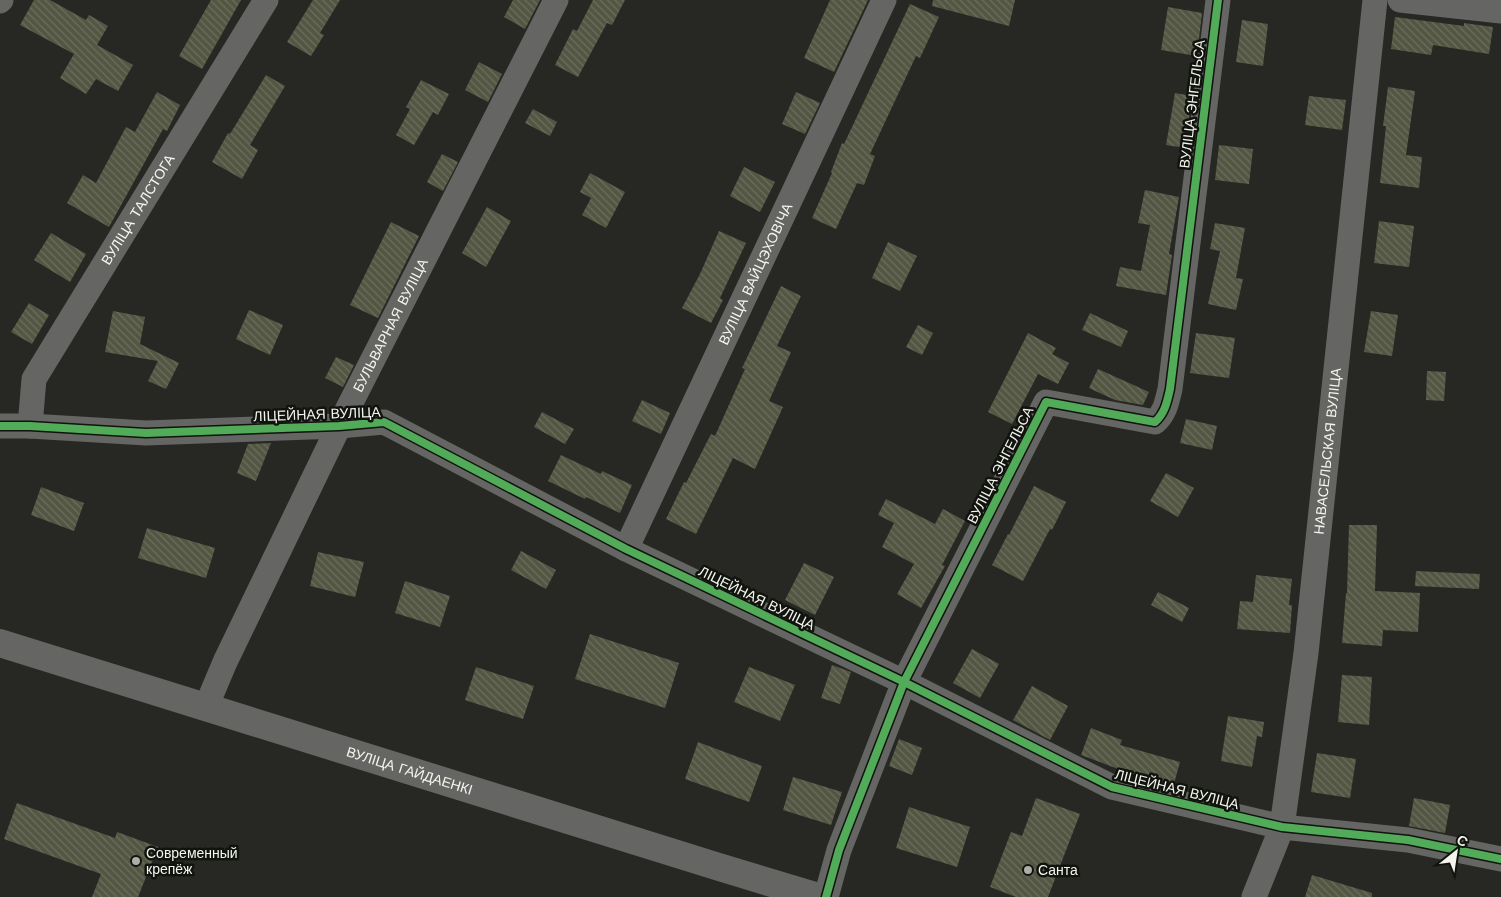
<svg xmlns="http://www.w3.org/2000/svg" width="1501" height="897" viewBox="0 0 1501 897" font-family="'Work Sans',sans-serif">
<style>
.building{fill:url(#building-back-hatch)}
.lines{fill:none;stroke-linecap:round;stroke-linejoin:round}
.minor{stroke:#656563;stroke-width:25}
.tertiary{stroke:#656563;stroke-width:28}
.cycleway-casing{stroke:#11130e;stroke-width:11}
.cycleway{stroke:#51ab58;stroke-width:8}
.poi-dot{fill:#acaea7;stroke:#11130e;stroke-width:2}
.labels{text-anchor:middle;stroke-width:5;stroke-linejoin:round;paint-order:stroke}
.street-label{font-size:14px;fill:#f4f6ee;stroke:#11130e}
.poi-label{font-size:14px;fill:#f4f6ee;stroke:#11130e;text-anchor:start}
</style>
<defs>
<pattern id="building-back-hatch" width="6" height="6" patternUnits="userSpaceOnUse" patternTransform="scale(1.25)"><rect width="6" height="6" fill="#525642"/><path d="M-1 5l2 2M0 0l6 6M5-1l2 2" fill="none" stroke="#6c6f5e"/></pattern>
</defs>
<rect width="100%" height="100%" fill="#272823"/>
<path class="building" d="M34,0H50L86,20L89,15L108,26L97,45L133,65L118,91L96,79L86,94L60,78L74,54L20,25Z
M211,0H241L202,69L179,56Z
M313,0H340L320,33L324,35L311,56L287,42Z
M513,0H540L525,29L504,17Z
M593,0H625L612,25L607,23L578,77L555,65L573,29L577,31Z
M830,0H868L834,72L804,58Z
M933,0H1015L1009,26L932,6Z
M910,4L939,17L920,58L916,56L870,154L875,156L864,185L857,183L836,229L812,218L832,173L831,172L842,143L844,144Z
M1168,7L1202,13L1197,56L1161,50Z
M1395,17L1464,26V23L1493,27L1489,54L1433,45L1431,55L1391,49Z
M1242,20L1268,24L1263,66L1236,62Z
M479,62L502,74L488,102L465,90Z
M266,75L285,86L250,145L258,150L242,179L212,162L228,133L230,134Z
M421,80L449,94L438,115L433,112L414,145L396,135L410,109L406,107Z
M1388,87L1415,91L1406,155L1422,157L1419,188L1380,183L1386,126H1383Z
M157,92L180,105L167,131L163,129L109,227L67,203L83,175L96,183L126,127L135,132Z
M796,92L820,103L805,134L782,124Z
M1175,93L1192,96L1185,148L1166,145Z
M1309,96L1346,100L1342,130L1305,125Z
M533,109L557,122L550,136L525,123Z
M1219,145L1253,149L1249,184L1215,180Z
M442,154L458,162L443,191L427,182Z
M744,167L775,182L760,212L730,196Z
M590,173L625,192L606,228L582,215L591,198L580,192Z
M1145,190L1179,197L1169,254L1172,255L1166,295L1116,286L1120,267L1141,271L1150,225L1138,223Z
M487,207L511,221L486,267L462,253Z
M1379,221L1414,226L1409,267L1374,263Z
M391,222L419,236L378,318L350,305Z
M1215,223L1245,228L1236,278L1243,279L1236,310L1208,304L1220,251L1210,249Z
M719,231L746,243L720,298L723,300L711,323L682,308L700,274Z
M51,233L86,254L70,282L34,260Z
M888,242L917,256L900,291L872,278Z
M781,286L801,296L777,346L791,352L769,401L783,407L755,469L733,458L696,534L666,519L684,482L686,483L711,434L715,436L745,369L742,368Z
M29,303L49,315L32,344L11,332Z
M249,310L283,325L270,355L236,339Z
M113,311L145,317L140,344L179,363L166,389L148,381L158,361L105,352Z
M1371,311L1398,315L1392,356L1364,352Z
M1090,313L1128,331L1121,347L1082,330Z
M918,325L933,333L922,355L906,347Z
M1028,333L1056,348L1052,354L1069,363L1058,384L1038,374L1012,424L988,412Z
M1196,333L1235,338L1229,378L1190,373Z
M336,357L354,365L343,387L325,378Z
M1098,369L1149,392L1143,405L1115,400L1089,388Z
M1427,371L1446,372L1444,401L1426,400Z
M642,400L670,413L661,434L632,421Z
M542,412L574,429L565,444L534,427Z
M1186,419L1217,426L1212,450L1180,443Z
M271,443L256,481L237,473L248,444Z
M561,455L601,474L602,471L632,485L620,513L586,497L585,499L548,481Z
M1166,473L1194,488L1178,517L1150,501Z
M1034,486L1066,502L1052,530L1050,529L1023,581L992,565L1008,534L1009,535Z
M41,487L84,503L74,531L31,515Z
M886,499L935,524L943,509L965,521L942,565L945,566L921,608L897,594L914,564L882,547L894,523L878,515Z
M1349,525H1377L1375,591L1420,593L1418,632L1383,630L1382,646L1342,643L1346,593H1347Z
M147,528L215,548L206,578L138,558Z
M521,551L556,570L546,589L511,570Z
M318,552L364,562L355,597L310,586Z
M804,563L834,577L815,615L785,600Z
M1416,571L1480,574L1479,589L1415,586Z
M1256,575L1292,579L1289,605H1292L1290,633L1237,629L1240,601L1253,602Z
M405,581L450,596L440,627L395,613Z
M1158,592L1189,608L1182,622L1151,605Z
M590,634L679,663L665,708L575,679Z
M972,649L999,664L980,698L953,683Z
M832,665L851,672L840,704L821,698Z
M476,667L534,686L523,719L465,700Z
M749,667L795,685L780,721L734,702Z
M1342,675L1372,677L1369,725L1338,722Z
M1032,686L1068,706L1050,740L1013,720Z
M1228,716L1264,722L1262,737L1257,736L1252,767L1221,761Z
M1091,728L1122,740L1120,745L1180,762L1173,787L1136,778L1137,776L1081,755Z
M899,739L922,748L912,775L889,766Z
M698,742L762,766L749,802L685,779Z
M1317,753L1356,759L1350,798L1311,792Z
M793,777L842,792L831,825L783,810Z
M1036,798L1080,814L1048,897H1016L990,887L1011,832L1022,836Z
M1414,798L1450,805L1445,833L1409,826Z
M17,803L115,838L117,832L158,847L138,897H92L101,874L4,839Z
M909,807L970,827L957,867L896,848Z
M1312,875L1372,893V897H1305Z"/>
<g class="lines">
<g class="minor">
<path d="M1400,0L1501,11"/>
<path d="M0,1L1,0"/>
<path d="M0,426H30L146,433L339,426L384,422L626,549L904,682L1112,787L1282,827L1408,840L1501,859"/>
<path id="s1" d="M30,426L34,379L266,0"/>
<path id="s2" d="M626,549L884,0"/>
<path id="s3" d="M206,707L225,662L339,426L556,0"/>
<path d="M826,897L839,850L904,682L1046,402L1155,422C1165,413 1167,402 1170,389L1218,0"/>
<path id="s4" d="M1254,897L1282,827L1306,653L1375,0"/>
</g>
<path class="tertiary" id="s5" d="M0,643L719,867L818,897"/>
<defs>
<path id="cycleway" d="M0,426H30L146,433L339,426L384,422L626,549L904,682L1112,787L1282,827L1408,840L1501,859
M826,897L839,850L904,682L1046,402L1155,422C1165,413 1167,402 1170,389L1218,0"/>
</defs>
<use href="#cycleway" class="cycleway-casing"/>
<use href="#cycleway" class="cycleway"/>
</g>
<g class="poi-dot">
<circle cx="136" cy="861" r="5"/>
<circle cx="1028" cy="870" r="5"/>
</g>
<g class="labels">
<g class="street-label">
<text transform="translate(1192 104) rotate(-83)" y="5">ВУЛІЦА ЭНГЕЛЬСА</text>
<text dy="5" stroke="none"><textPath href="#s1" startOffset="246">ВУЛІЦА ТАЛСТОГА</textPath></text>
<text dy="5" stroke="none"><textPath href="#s2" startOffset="304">ВУЛІЦА ВАЙЦЭХОВІЧА</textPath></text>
<text dy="5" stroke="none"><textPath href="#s3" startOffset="424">БУЛЬВАРНАЯ ВУЛІЦА</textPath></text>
<text transform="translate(317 414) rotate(-2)" y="5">ЛІЦЕЙНАЯ ВУЛІЦА</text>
<text dy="5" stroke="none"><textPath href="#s4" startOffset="454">НАВАСЕЛЬСКАЯ ВУЛІЦА</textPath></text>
<text transform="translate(1000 465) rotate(-63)" y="5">ВУЛІЦА ЭНГЕЛЬСА</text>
<text transform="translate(757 598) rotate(26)" y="5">ЛІЦЕЙНАЯ ВУЛІЦА</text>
<text dy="5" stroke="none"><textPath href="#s5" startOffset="429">ВУЛІЦА ГАЙДАЕНКІ</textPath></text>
<text transform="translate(1177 789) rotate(14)" y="5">ЛІЦЕЙНАЯ ВУЛІЦА</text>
</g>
<g class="poi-label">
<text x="146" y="858">Современный<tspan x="146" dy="16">крепёж</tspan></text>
<text x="1038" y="875">Санта</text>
</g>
</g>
<g transform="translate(1456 852) rotate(30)" stroke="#11130e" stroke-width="4" paint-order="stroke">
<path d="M0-4L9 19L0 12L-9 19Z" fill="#f4f6ee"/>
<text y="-8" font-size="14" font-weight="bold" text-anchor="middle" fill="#f4f6ee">С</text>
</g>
</svg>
